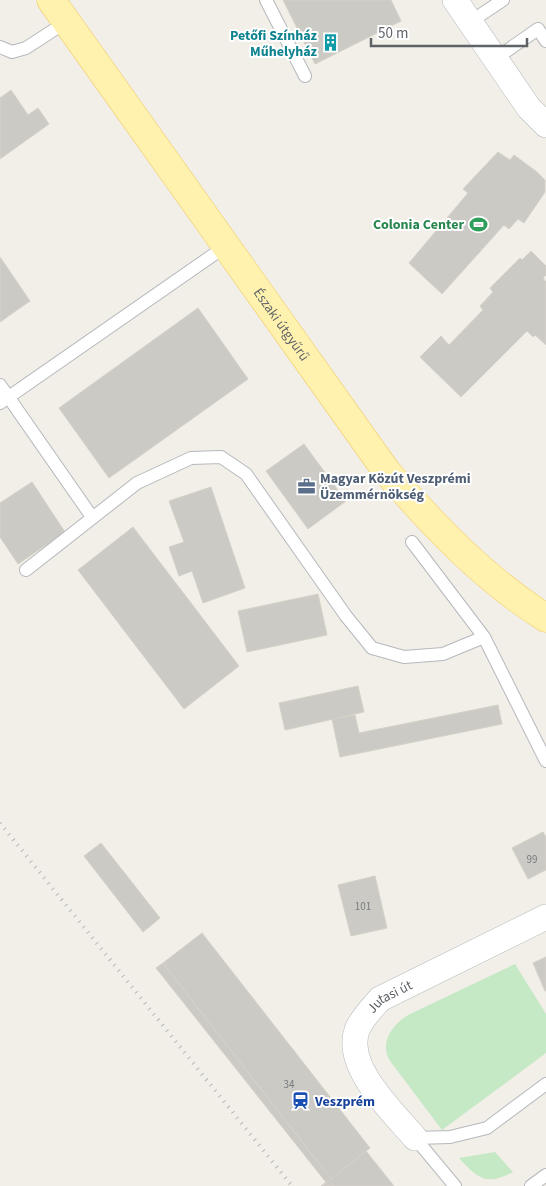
<svg xmlns="http://www.w3.org/2000/svg" width="546" height="1186" viewBox="0 0 546 1186" font-family="'Source Sans 3',sans-serif">
<style>
.green{fill:#c5e8c5}
.building{fill:#cccac5;stroke:#d6d1c6}
.lines{fill:none;stroke-linecap:round;stroke-linejoin:round}
.service-casing{stroke:#b5b8bc;stroke-width:14}
.minor-casing{stroke:#b5b8bc;stroke-width:26}
.primary-casing{stroke:#f2c960;stroke-width:29}
.service{stroke:#fff;stroke-width:12}
.minor{stroke:#fff;stroke-width:25}
.primary{stroke:#fff2af;stroke-width:28}
.rail{stroke:#b6b7b8;stroke-width:4;stroke-dasharray:1 6;stroke-linecap:butt}
.labels{text-anchor:middle;stroke-width:4;stroke-linejoin:round;paint-order:stroke}
.number-label{font-size:11px;fill:#7a7d7f}
.culture-label{font-size:14px;font-weight:bold;fill:#0d838f;stroke:#fff;text-anchor:end}
.leisure-label{font-size:14px;font-weight:bold;fill:#27864d;stroke:#fff;text-anchor:end}
.street-label{font-size:14px;fill:#5f6368;stroke:#fff}
.service-label{font-size:14px;font-weight:bold;fill:#4e5e75;stroke:#fff;text-anchor:start}
.transit-label{font-size:14px;font-weight:bold;fill:#164399;stroke:#fff;text-anchor:start}
</style>
<rect width="100%" height="100%" fill="#f1efe8"/>
<path class="green" d="M515,964L546,1014V1053L442,1130L390,1061C379,1043 392,1025 408,1015Z
M495,1152L513,1172C486,1186 478,1179 459,1158Z"/>
<path class="building" d="M283,0H391L401,21L315,64Z
M11,90L28,115L38,108L49,124L0,159V98Z
M498,152L510,160L514,155L537,172L545,180V192L524,223L518,219L509,229L504,225L442,294L409,263L468,193L463,189Z
M531,251L546,266V275L543,278L546,282V345L535,335L533,337L527,331L461,397L420,357L441,336L449,345L483,310L480,306L493,292L490,288L520,258L522,260Z
M0,257L30,301L0,322Z
M198,308L248,379L109,478L59,408Z
M304,444L346,501L308,529L266,471Z
M32,482L65,532L18,564L0,537V503Z
M211,487L245,588L203,603L192,571L179,576L169,547L184,542L169,501Z
M133,527L239,666L184,709L78,570Z
M318,594L327,635L247,652L238,611Z
M358,686L364,712L285,730L279,703Z
M498,705L502,724L340,757L332,719L355,715L359,733Z
M543,832L546,837V870L528,879L512,848Z
M101,843L160,918L143,932L84,856Z
M375,876L387,928L351,936L338,885Z
M202,933L370,1148L331,1179L163,963Z
M546,957V991H545L533,963Z
M163,963L331,1179L366,1151L394,1186H329L156,968Z
M329,1180L334,1186H321Z"/>
<g class="lines">
<defs>
<path id="service" d="M266,0L305,76
M470,22L503,0
M0,47L12,52L26,48L66,22
M495,59L538,29L546,41
M0,385L92,517
M0,403L226,246
M412,542L484,637L546,761
M26,570L137,483L191,458L221,457L246,474L346,616L372,648L404,657L443,654L484,637
M415,1138L450,1137L487,1128L546,1084
M415,1138L455,1186
M531,1186L546,1175"/>
<g id="minor">
<path d="M455,0L529,108L546,125"/>
<path id="s1" d="M415,1138C393,1112 344,1067 357,1030C362,1018 372,1008 380,999L546,917"/>
</g>
<g id="primary">
<path id="s2" d="M51,0L387,472C435,527 484,579 546,618"/>
</g>
</defs>
<use href="#service" class="service-casing"/>
<use href="#minor" class="minor-casing"/>
<use href="#primary" class="primary-casing"/>
<use href="#service" class="service"/>
<use href="#minor" class="minor"/>
<use href="#primary" class="primary"/>
<path class="rail" d="M0,823L292,1186"/>
</g>
<defs>
<symbol id="building-bare" viewBox="-9 -9 18 18"><path d="M-4-6H4V6H1V3H-1V6H-4ZM-2.5-4.3h1.7v1.8h-1.7ZM.8-4.3h1.7v1.8H.8ZM-2.5-1h1.7V.8h-1.7ZM.8-1h1.7V.8H.8Z" fill="#0f9aa8" stroke="#fff" stroke-width="2.5" paint-order="stroke"/></symbol>
<symbol id="stadium-bare" viewBox="-9 -9 18 18"><path d="M0-5a6.5 5 0 1 0 0 10a6.5 5 0 1 0 0-10ZM-3.5-1.8h7v3.6h-7Z" fill="#2e9e5b" stroke="#fff" stroke-width="2.5" paint-order="stroke"/></symbol>
<symbol id="office-bare" viewBox="-9 -9 18 18"><path d="M-6-3h4V-5.5h4V-3h4V5H-6ZM-1-4.5V-3h2v-1.5ZM-6 0V1H6V0Z" fill="#5c6f8a" stroke="#fff" stroke-width="2.5" paint-order="stroke"/></symbol>
<symbol id="station-bare" viewBox="-9 -9 18 18"><path d="M-3-6H3Q5-6 5-4V2Q5 4 3 4L4.5 6H3L1.5 4h-3L-3 6H-4.5L-3 4Q-5 4-5 2V-4Q-5-6-3-6ZM-3.5-4v3h7v-3ZM-3.5 1v1.5H-2V1ZM2 1v1.5H3.5V1Z" fill="#1a4fb4" stroke="#fff" stroke-width="2.5" paint-order="stroke"/></symbol>
</defs>
<g fill-rule="evenodd">
<use href="#building-bare" x="318" y="30" width="25" height="25"/>
<use href="#stadium-bare" x="466" y="212" width="25" height="25"/>
<use href="#office-bare" x="294" y="474" width="25" height="25"/>
<use href="#station-bare" x="288" y="1088" width="25" height="25"/>
</g>
<g class="labels">
<g class="number-label">
<text x="532" y="863">99</text>
<text x="363" y="910">101</text>
<text x="289" y="1088">34</text>
</g>
<g class="culture-label">
<text x="317" y="40">Petőfi Színház<tspan x="317" dy="16">Műhelyház</tspan></text>
</g>
<g class="leisure-label">
<text x="464" y="229">Colonia Center</text>
</g>
<g class="street-label">
<text dy="5" stroke="none"><textPath href="#s2" startOffset="398">Északi útgyűrű</textPath></text>
<text dy="5" stroke="none"><textPath href="#s1" startOffset="176">Jutasi út</textPath></text>
</g>
<g class="service-label">
<text x="320" y="483">Magyar Közút Veszprémi<tspan x="320" dy="16">Üzemmérnökség</tspan></text>
</g>
<g class="transit-label">
<text x="315" y="1106">Veszprém</text>
</g>
</g>
<path d="M371 38v8h156v-8" fill="none" stroke="#5f6368" stroke-width="2.5"/>
<text x="378" y="38" font-size="15" fill="#5f6368" stroke="#ffffff" stroke-width="4" paint-order="stroke">50 m</text>
</svg>
